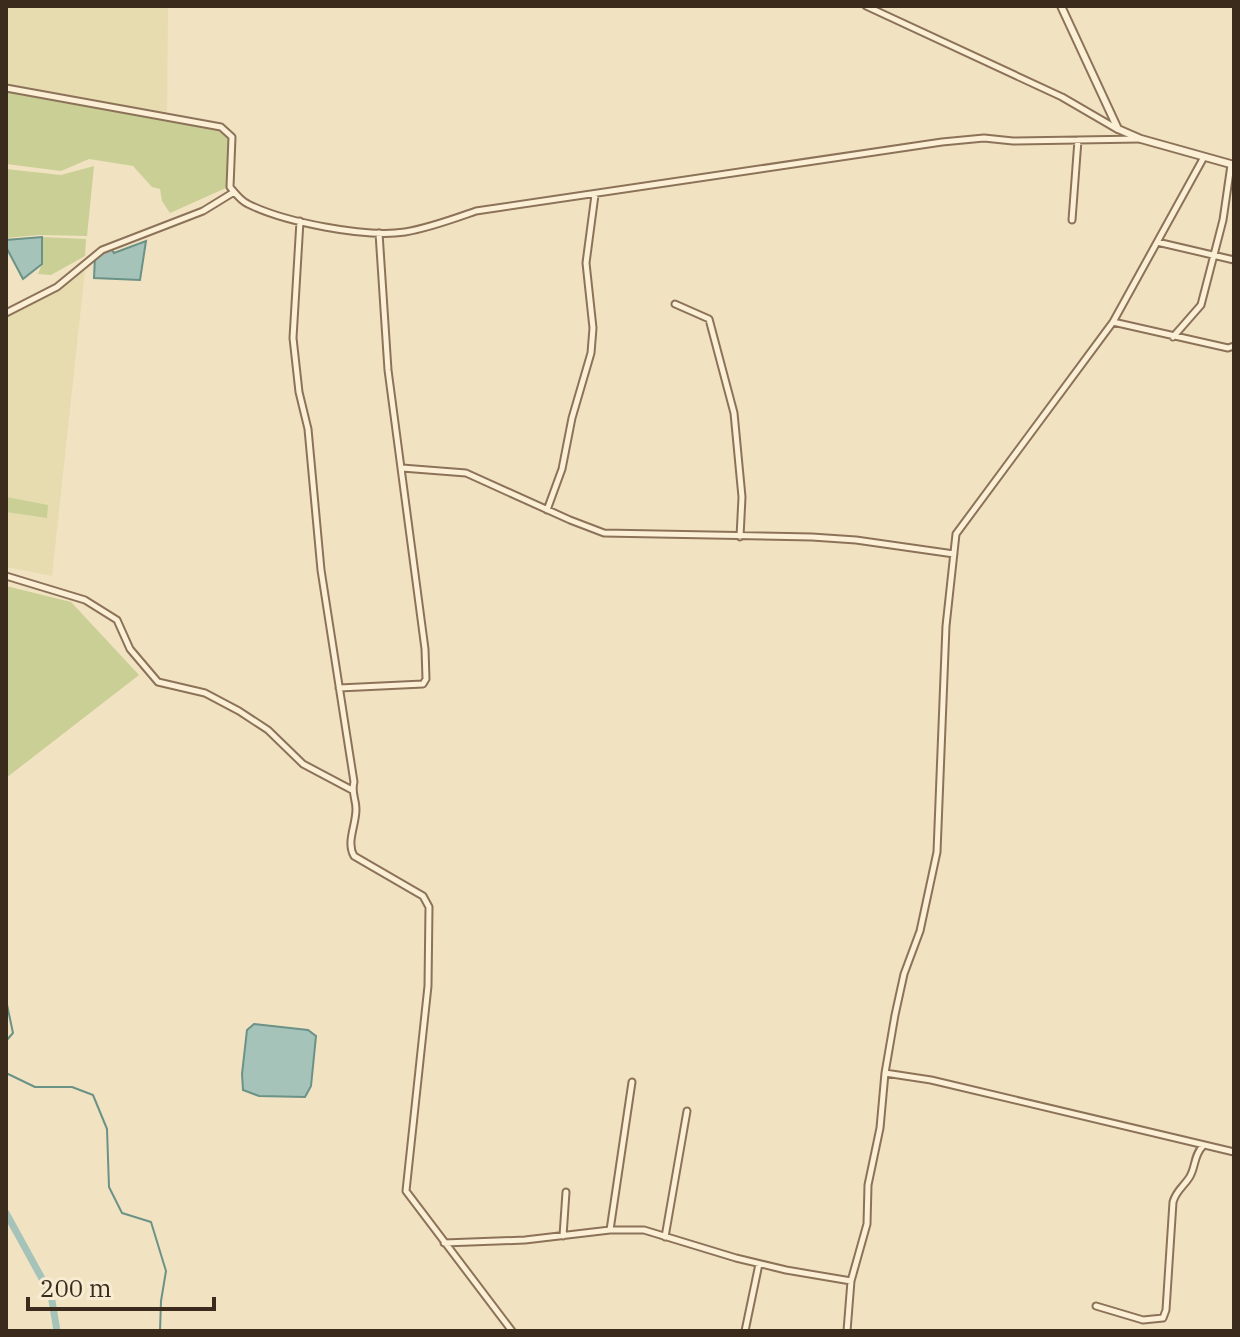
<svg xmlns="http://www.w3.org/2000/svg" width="1240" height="1337" viewBox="0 0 1240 1337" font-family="'IBM Plex Serif',serif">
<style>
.farmland{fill:#e7dcaf}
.green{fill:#cacf95}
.water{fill:#a5c3b9;stroke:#6b9287;stroke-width:2}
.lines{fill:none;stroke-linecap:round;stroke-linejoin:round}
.stream{stroke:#6b9287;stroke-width:2}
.canal{stroke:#a5c3b9;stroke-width:7}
.minor-casing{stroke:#8c7258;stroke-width:9}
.tertiary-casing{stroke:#8c7258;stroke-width:10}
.minor{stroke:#fbefd6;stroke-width:5}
.tertiary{stroke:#fbefd6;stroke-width:6}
</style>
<rect width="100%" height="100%" fill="#f1e2c2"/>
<path class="farmland" d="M6,6H168L167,113L6,88Z
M85,270L52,576L6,567V317L58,291Z"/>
<path class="green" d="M6,88L221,127L232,137L228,187L170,213L162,201L160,189L152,187L133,166L89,159L61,171L6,164Z
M94,166L87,236L39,235L6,238V169L61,175Z
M42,237L86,239L85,256L51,275L38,274L42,264Z
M6,497L48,505L47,518L6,512Z
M6,586L71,602L139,675L6,778Z"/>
<path class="water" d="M42,237V264L23,279L6,247V240Z
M146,241L140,280L94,278L95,256L110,247L114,253Z
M254,1024L308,1030L316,1036L311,1086L305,1097L259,1096L243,1090L242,1074L247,1030Z"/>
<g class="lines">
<path class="stream" d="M6,1000L13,1033L6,1041
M6,1073L35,1087H72L93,1095L107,1129L109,1187L122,1213L151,1222L166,1271L161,1301L160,1331"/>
<path class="canal" d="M6,1213L51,1295L57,1331"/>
<defs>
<path id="minor" d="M866,6L1062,97L1117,129
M6,88L221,127L232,137L230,187C235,193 241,201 248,204C284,222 365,238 405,232C429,228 453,219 476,211L942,142L984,138L1013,141L1140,139
M1072,220L1078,140
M300,221L293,338L299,392L308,429L321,570L354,782C351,792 356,799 356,809C356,826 346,842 354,856L423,896L429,907L428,986L406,1191L512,1331
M1157,242L1234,260
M675,304L709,319L734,413L742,497L740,537
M6,313L57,287L102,250L203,211L234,192
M1113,322L1228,348L1234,346
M1173,337L1201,305L1223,220L1231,165
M402,468L466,473L570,520L604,533L812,537L856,540L954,554
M547,510L562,469L572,418L591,353L593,328L586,263L595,195
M6,576L85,600L117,620L130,649L158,682L205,693L239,711L268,730L303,764L352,790
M339,688L423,684L426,679L425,649L388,370L379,233
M885,1073L931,1080L1234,1152
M610,1230L632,1082
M563,1236L566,1192
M665,1237L687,1111
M444,1243L525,1240L610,1230H644L736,1258L786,1270L851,1281
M1096,1306L1143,1320L1163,1318L1166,1310L1173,1202C1176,1191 1183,1187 1189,1178C1196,1168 1193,1156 1203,1146
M745,1331L759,1264
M847,1331L851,1281L867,1224L868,1185L880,1128L885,1073L895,1015L904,974L920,931L937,852L946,626L956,534L1113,322L1204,157"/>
<path id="tertiary" d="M1061,6L1118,129L1141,139L1234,165"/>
</defs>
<use href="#minor" class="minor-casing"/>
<use href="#tertiary" class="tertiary-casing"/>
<use href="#minor" class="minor"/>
<use href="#tertiary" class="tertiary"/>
</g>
<rect width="1240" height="1337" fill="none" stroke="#3a2b1d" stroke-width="16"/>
<path d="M28 1297v12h186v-12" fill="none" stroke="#3a2b1d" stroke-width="4"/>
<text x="40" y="1297" font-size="24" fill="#3a2b1d" stroke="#f7ecd2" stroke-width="6" paint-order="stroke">200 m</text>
</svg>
